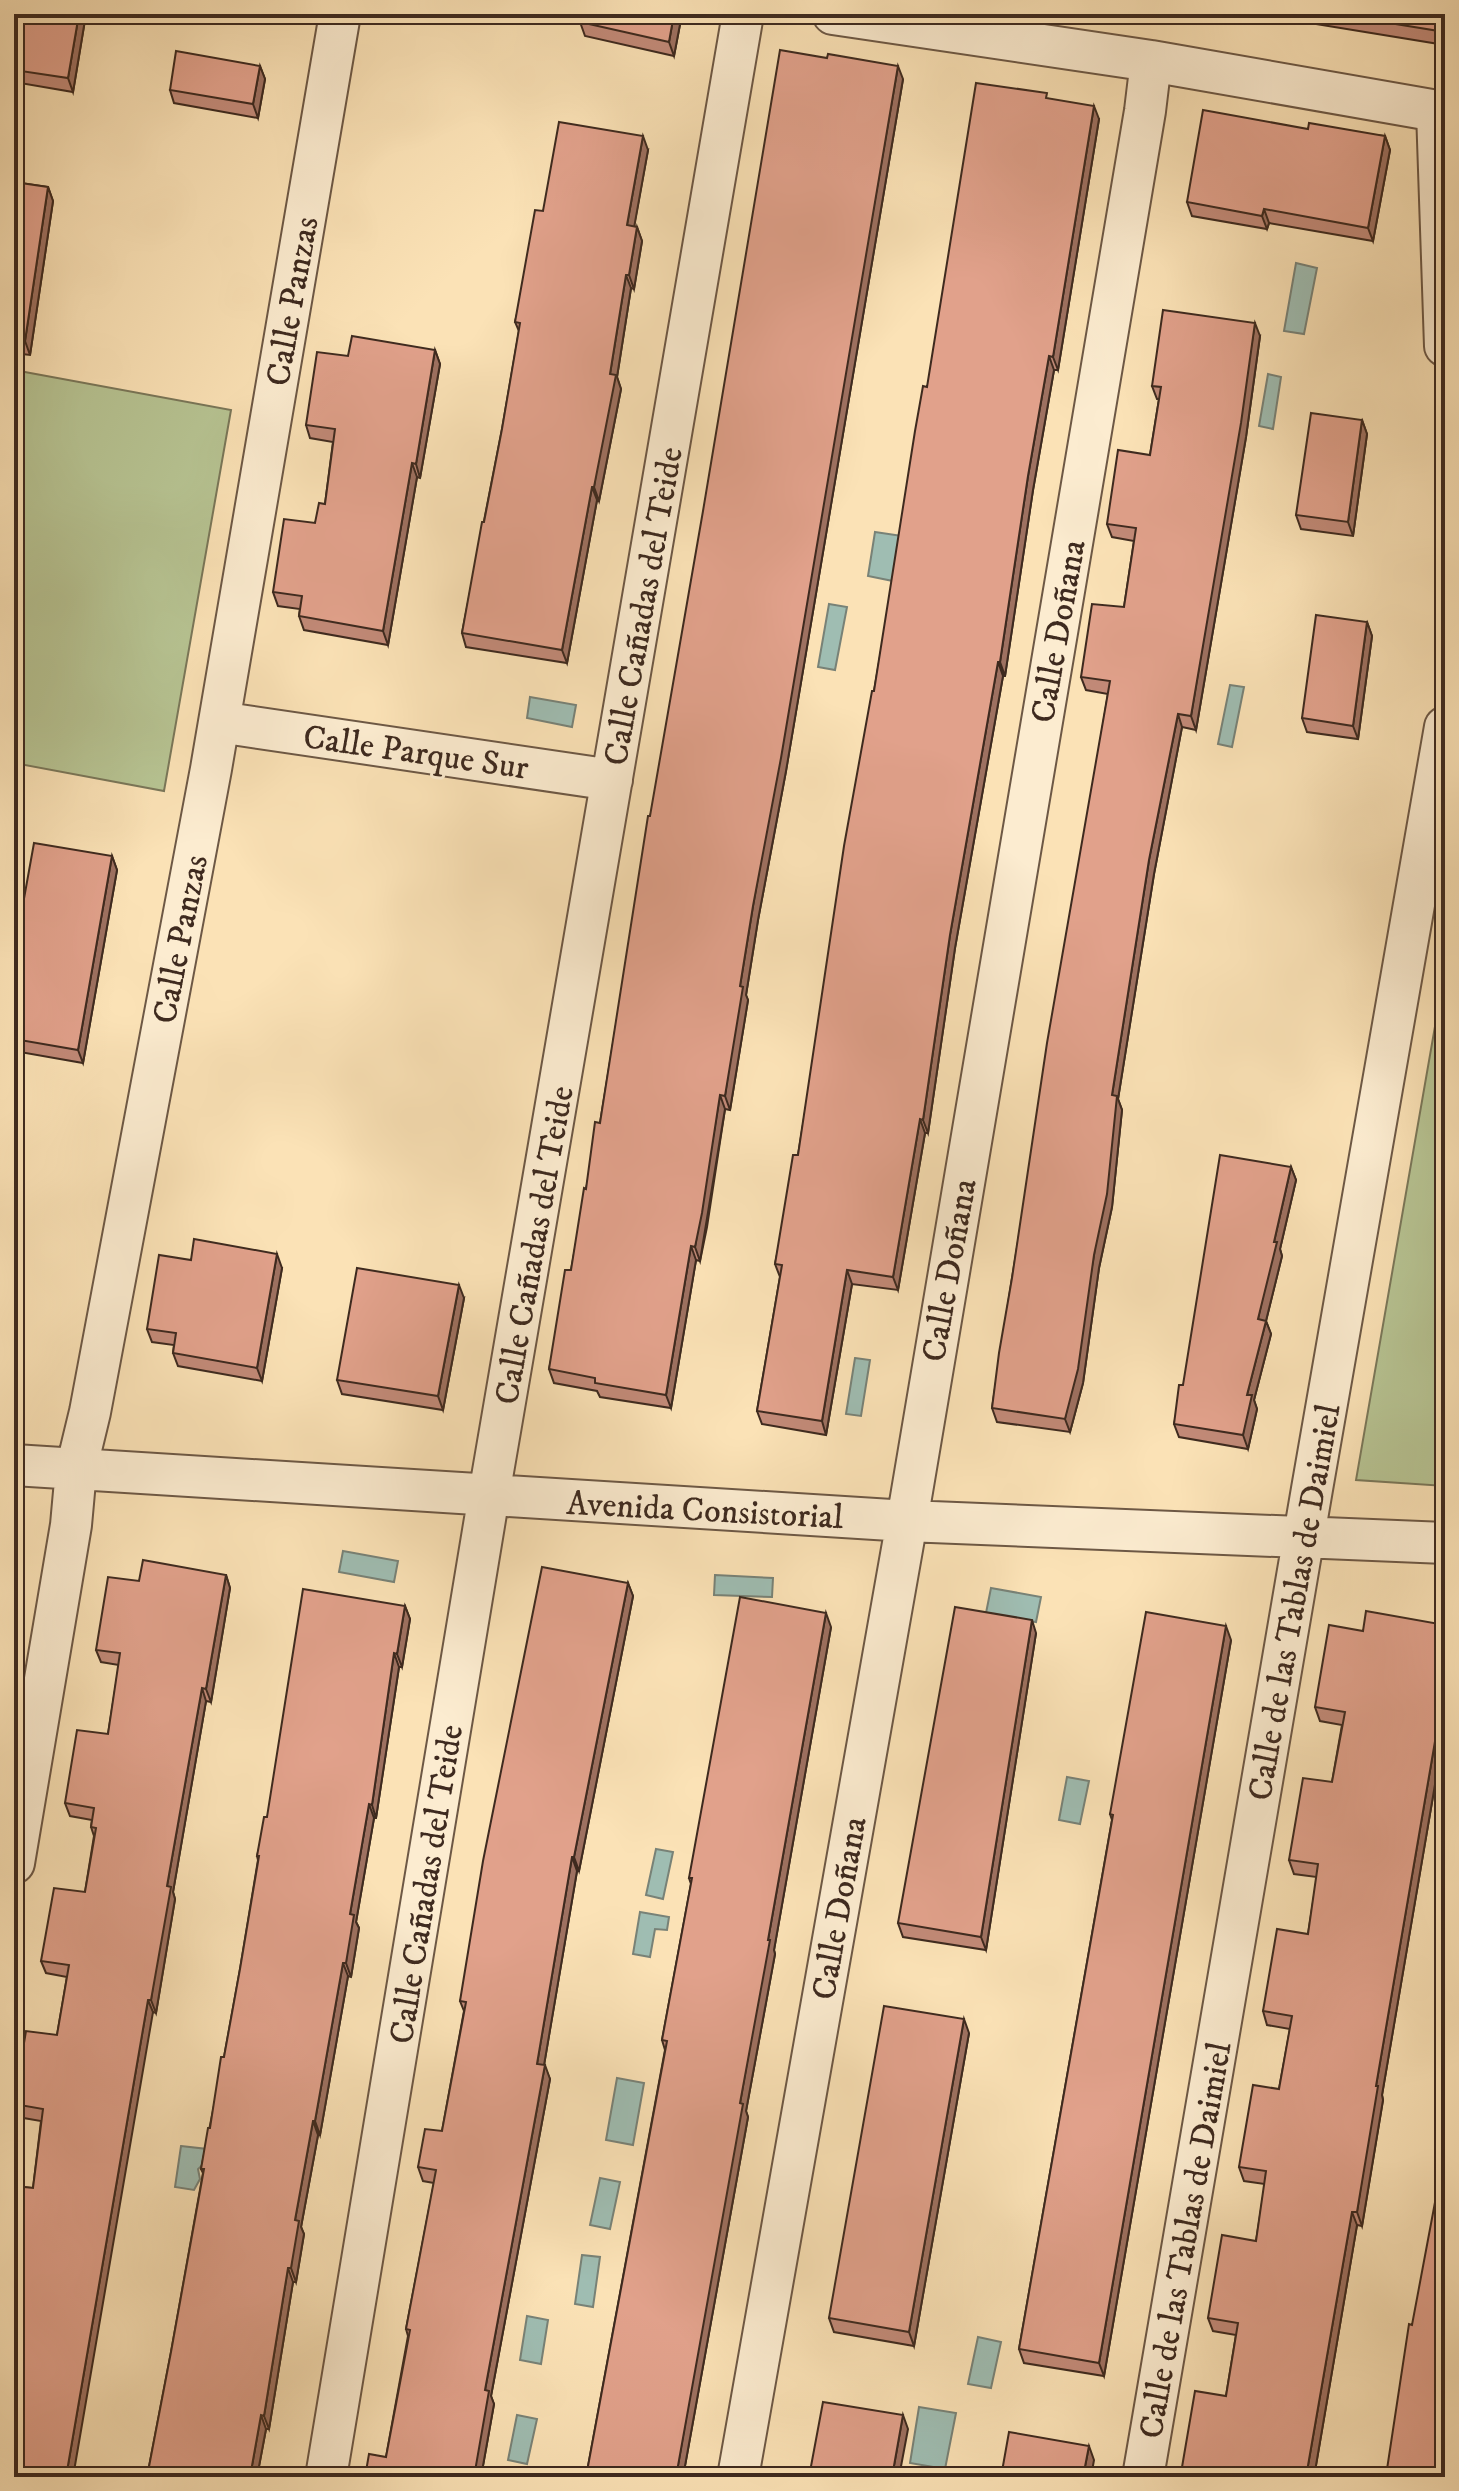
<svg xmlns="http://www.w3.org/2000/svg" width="1459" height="2491" viewBox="0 0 1459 2491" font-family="'IM FELL DW Pica',serif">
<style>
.green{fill:#b7c493;stroke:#7a7759;stroke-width:2}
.water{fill:#9fbdb2;stroke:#788277;stroke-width:2}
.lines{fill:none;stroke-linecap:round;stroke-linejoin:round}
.street-casing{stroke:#6d5845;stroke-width:44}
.street{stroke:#fcecd0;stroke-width:40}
.wall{fill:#c28a78;stroke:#3e2a1f;stroke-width:2}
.shaded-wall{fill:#9e7161;stroke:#3e2a1f;stroke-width:2}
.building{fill:#e1a18b;stroke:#3e2a1f;stroke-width:2}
.labels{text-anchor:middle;stroke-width:6;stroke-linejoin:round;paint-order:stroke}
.street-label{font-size:34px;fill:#3e2a1f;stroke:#fcecd0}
</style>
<rect width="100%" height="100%" fill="#fbe2b6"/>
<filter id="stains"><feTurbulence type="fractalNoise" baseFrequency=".0025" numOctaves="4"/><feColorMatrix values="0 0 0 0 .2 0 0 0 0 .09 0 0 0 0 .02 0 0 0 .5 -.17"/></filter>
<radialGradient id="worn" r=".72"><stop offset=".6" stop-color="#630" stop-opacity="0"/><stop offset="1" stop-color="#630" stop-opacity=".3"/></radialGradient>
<path class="green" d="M14,370L231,410L164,791L14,763Z
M1445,969V1486L1356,1480Z"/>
<path class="water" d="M1296,263L1317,268L1304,334L1284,331Z
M1268,374L1281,377L1273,429L1259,426Z
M875,532L909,537L893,581L868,576Z
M829,604L847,607L835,670L818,667Z
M1230,685L1244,687L1232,747L1218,744Z
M530,697L576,705L572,727L527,718Z
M855,1358L870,1360L861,1416L846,1414Z
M343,1551L398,1561L394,1582L339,1572Z
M715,1575L773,1578L772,1597L714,1595Z
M991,1588L1041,1597L1036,1622L986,1613Z
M1067,1777L1089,1781L1080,1824L1059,1820Z
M656,1849L673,1852L663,1899L646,1895Z
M640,1912L669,1917L667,1930L655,1929L650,1957L633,1954Z
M617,2078L644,2083L633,2145L606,2140Z
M181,2146L207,2149L206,2162L198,2169L200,2179L194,2190L175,2187Z
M600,2178L620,2182L610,2229L590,2225Z
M582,2255L600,2257L593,2307L575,2304Z
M527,2316L548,2320L541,2364L520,2360Z
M978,2337L1001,2342L991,2388L968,2384Z
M919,2407L956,2413L945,2469L910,2463Z
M517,2415L537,2419L527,2464L508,2460Z"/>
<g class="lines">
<defs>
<path id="street" d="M833,14L1151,61L1437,111L1445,346
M219,722L612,780
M14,1465L907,1521L1445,1543
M14,1863L71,1525L76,1470L90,1412L211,769L340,14
M326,2477L489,1495L743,14
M738,2477L907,1521L1145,111L1151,61
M1143,2477L1312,1489L1445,727"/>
</defs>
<use href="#street" class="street-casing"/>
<use href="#street" class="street"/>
</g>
<path class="wall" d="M14,14H86L73,92L14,82Z
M682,14L674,56L585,36L580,22Z
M1254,14H1445V45Z
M260,66L265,79L258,118L174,103L170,90Z
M903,79L786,771L758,920L746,995L748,1000L730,1110L725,1109L707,1227L700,1261L696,1260L671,1408L600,1397L597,1391L554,1383L549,1369L571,1270L586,1189L600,1123L650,816Z
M1049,99L1099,119L1058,370H1054L1033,490L1005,676H1003L955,948L928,1133H925L898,1290L852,1284L826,1435L762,1424L757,1411L780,1277L775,1264L798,1155L874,691L927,387Z
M1308,129L1385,136L1390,150L1373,241L1269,223L1267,229L1192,216L1187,202Z
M648,150L634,226L637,227L642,241L634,289L631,288L617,377L621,389L599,501L597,500L567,663L466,647L462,633L502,429L519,331L515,322L543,211Z
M14,182L48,187L53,201L30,355L14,353Z
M1260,336L1246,437L1196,730L1182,727L1154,874L1118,1099L1122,1110L1112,1207L1099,1268L1083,1383L1070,1432L997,1422L992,1408L1012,1278L1108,694L1086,690L1081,677L1124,607L1134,541L1112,537L1107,524L1150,455L1159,399H1157L1152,386Z
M435,350L440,364L420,478L417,477L388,645L304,630L299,616L300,609L278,606L273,592L315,523L325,504L333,442L310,438L306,425L348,356Z
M1362,420L1367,434L1353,536L1301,529L1296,515Z
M1367,622L1372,636L1358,739L1307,732L1302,718Z
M112,856L117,870L83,1063L14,1051V954Z
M1291,1167L1296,1180L1280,1249L1282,1256L1266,1321L1271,1334L1254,1400L1257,1409L1248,1449L1179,1437L1174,1424L1183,1385Z
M191,1260L282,1268L262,1381L178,1366L173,1353L174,1345L152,1342L147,1329Z
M464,1298L443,1410L342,1394L337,1380Z
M226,1575L230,1588L211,1702L206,1701L173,1892L175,1899L156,2013L153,2012L16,2276H14V2186L33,2188L41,2121L18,2117L14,2105L57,2035L67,1977L46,1973L41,1961L85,1892L94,1836L91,1827L92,1820L70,1816L65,1803L108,1734L119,1665L101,1662L96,1650L139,1581Z
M628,1583L633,1596L579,1871H577L544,2065L550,2079L491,2396L494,2404L481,2477H365L386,2457L408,2336L406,2329L434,2183L423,2181L418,2167L442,2131L464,2011L460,2001Z
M405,1606L410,1619L402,1667H399L376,1818H374L356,1922L359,1928L351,1977L348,1976L320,2135H318L301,2227L304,2234L296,2282H293L269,2429H266L257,2477H147L171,2352L203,2173L201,2169L224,2057L240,1969L258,1860L257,1856L267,1817Z
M1445,1625V1726L1382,2095L1383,2100L1362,2226L1357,2225L1314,2477H1183L1181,2473L1226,2396L1236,2335L1213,2331L1208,2318L1256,2241L1265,2184L1244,2181L1239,2167L1279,2089L1290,2029L1267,2025L1263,2011L1308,1934L1317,1877L1294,1874L1289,1860L1332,1782L1342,1725L1320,1721L1315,1707L1363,1631Z
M831,1627L774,1950L775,1954L746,2111L748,2117L683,2477H586L665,2050L662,2040L691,1884L689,1878Z
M1036,1633L986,1950L903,1937L898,1923Z
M1231,1640L1104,2376L1024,2363L1019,2349L1112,1820L1110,1814Z
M969,2033L914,2346L834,2332L829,2318Z"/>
<path class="shaded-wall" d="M79,14H86L73,92L68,78Z
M674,14H682L674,56L669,42Z
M260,66L265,79L258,118L253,104Z
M898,66L903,79L786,771L758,920L746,995L748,1000L730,1110L725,1096L740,986L753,906Z
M1094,106L1099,119L1058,370L1053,357Z
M643,136L648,150L632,239L627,225Z
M1385,136L1390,150L1373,241L1368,228Z
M48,187L53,201L30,355L25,341Z
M1264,209L1269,223L1267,229L1262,216Z
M637,227L642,241L634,289L629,275Z
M626,275L631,288L617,377L621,389L599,501L594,487L610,374Z
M1255,323L1260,336L1246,437L1196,730L1191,716Z
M435,350L440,364L420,478L416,464Z
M1049,356L1054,370L1033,490L1005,676L1000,662L1028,476Z
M1362,420L1367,434L1353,536L1348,522Z
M412,463L417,477L388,645L383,631Z
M592,487L597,500L567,663L562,650Z
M1367,622L1372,636L1358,739L1353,726Z
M998,662L1003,676L955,948L928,1133L923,1120L950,935Z
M1178,714L1182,727L1154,874L1118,1099L1122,1110L1112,1207L1099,1268L1083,1383L1070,1432L1065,1419L1094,1255L1112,1095L1149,860Z
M112,856L117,870L83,1063L78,1050Z
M720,1095L725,1109L700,1261L695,1247Z
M920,1119L925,1133L898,1290L893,1277Z
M1291,1167L1296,1180L1280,1249L1282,1256L1263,1333L1258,1319L1274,1242Z
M691,1246L696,1260L671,1408L666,1395Z
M277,1254L282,1268L262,1381L257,1368Z
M847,1270L852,1284L826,1435L822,1421Z
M459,1285L464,1298L443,1410L438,1396Z
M1266,1321L1271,1334L1254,1400L1257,1409L1248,1449L1243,1435L1247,1395Z
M226,1575L230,1588L211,1702L206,1689Z
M628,1583L633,1596L579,1871L574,1857Z
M405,1606L410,1619L402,1667L397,1654Z
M826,1613L831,1627L774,1950L775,1954L746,2111L748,2117L683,2477H676L768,1940Z
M1032,1620L1036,1633L986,1950L981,1937Z
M1226,1626L1231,1640L1104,2376L1099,2363Z
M394,1653L399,1667L376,1818L372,1805Z
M1445,1683V1726L1382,2095L1383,2100L1362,2226L1357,2212L1376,2086Z
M202,1688L206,1701L173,1892L175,1899L156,2013L151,2000L167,1886Z
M369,1804L374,1818L356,1922L359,1928L351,1977L346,1963L350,1914Z
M572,1857L577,1871L542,2077L537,2064Z
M343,1963L348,1976L320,2135L315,2121Z
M148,2000L153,2012L73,2477H66Z
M964,2019L969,2033L914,2346L909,2332Z
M545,2065L550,2079L491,2396L494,2404L481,2477H474L485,2390Z
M313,2121L318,2135L301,2227L304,2234L296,2282L291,2268L295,2220Z
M1352,2212L1357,2225L1314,2477H1306Z
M288,2268L293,2282L269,2429L264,2416Z
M261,2415L266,2429L257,2477H250Z
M903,2415L908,2429L899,2477H892Z
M1089,2446L1094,2460L1091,2477H1083Z"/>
<path class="building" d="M14,14H79L68,78L14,70Z
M582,14H674L669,42L580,22Z
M1334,14H1445V32Z
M780,50L827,58L828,54L898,66L781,758L753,906L740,986L743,987L725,1096L720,1095L702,1213L695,1247L691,1246L666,1395L595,1383V1378L549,1369L565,1270H571L584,1188L586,1189L595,1122L600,1123L648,816H650L703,511Z
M176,51L260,66L253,104L170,90Z
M976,83L1047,93L1046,98L1094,106L1053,357L1049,356L1028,476L1000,662H998L950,935L923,1120L920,1119L893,1277L847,1270L822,1421L757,1411L782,1265L775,1264L793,1155H798L844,846L872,691H874L915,431L923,386L927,387Z
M1203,110L1308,129L1309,123L1385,136L1368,228L1264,209L1262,216L1187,202Z
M559,122L643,136L627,225L637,227L629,275H626L610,374L616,375L594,487H592L562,650L462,633L482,522H484L502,429L520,323L515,322L535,210L543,211Z
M14,182L48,187L25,341L14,340Z
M1163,310L1255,323L1241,423L1191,716L1178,714L1149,860L1112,1095L1117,1096L1107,1194L1094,1255L1078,1369L1065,1419L992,1408L999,1353L1012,1278L1047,1043L1110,681L1081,677L1092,604L1124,607L1136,528L1107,524L1118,450L1150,455L1161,387L1152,386Z
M352,336L435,350L416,464L412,463L383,631L299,616L302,596L273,592L284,519L315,523L319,503L325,504L335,429L306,425L317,352L348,356Z
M1311,413L1362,420L1348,522L1296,515Z
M1316,615L1367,622L1353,726L1302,718Z
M34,843L112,856L78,1050L14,1039V954Z
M1220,1155L1291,1167L1274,1242H1277L1258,1319L1266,1321L1247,1395H1252L1243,1435L1174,1424L1179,1385H1183Z
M194,1239L277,1254L257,1368L173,1353L176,1333L147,1329L159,1255L191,1260Z
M357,1268L459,1285L438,1396L337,1380Z
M143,1560L226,1575L206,1689L202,1688L167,1886L171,1887L151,2000H148L66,2477H14V2285L18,2265L14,2264V2186L33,2188L43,2109L14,2104V2103L26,2031L57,2035L69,1965L41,1961L54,1888L85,1892L96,1828L91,1827L94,1808L65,1803L77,1730L108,1734L120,1653L96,1650L108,1577L139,1581Z
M542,1567L628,1583L574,1857H572L537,2064L545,2065L485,2390L489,2391L474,2477H365L369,2454L386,2457L410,2330L406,2329L436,2170L418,2167L425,2129L442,2131L466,2002L460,2001L483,1861Z
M303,1589L405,1606L397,1654L394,1653L372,1805L369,1804L350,1914L354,1915L346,1963H343L315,2121H313L295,2220L299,2221L291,2268H288L264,2416L261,2415L250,2477H147L171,2352L204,2169H201L208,2128H210L221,2057H224L240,1969L259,1856H257L264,1817H267Z
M740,1597L826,1613L768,1940H770L740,2103L743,2104L676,2477H586L667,2041L662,2040L692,1878H689Z
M955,1607L1032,1620L981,1937L898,1923Z
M1366,1611L1445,1625V1683L1376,2086H1378L1357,2212H1352L1306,2477H1205L1181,2473L1195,2391L1226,2396L1238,2323L1208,2318L1222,2235L1256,2241L1266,2171L1239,2167L1253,2085L1279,2089L1292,2016L1263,2011L1277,1929L1308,1934L1318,1864L1289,1860L1303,1778L1332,1782L1345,1712L1315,1707L1329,1625L1363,1631Z
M1146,1612L1226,1626L1099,2363L1019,2349L1113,1815L1110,1814Z
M884,2006L964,2019L909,2332L829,2318Z
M1445,2149V2477H1383L1384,2475L1386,2476L1409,2324L1412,2325Z
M823,2402L903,2415L892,2477H809Z
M1009,2432L1089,2446L1083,2477H1001Z"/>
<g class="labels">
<g class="street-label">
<text transform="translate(291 301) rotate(-80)" y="12">Calle Panzas</text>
<text transform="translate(642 606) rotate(-80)" y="12">Calle Cañadas del Teide</text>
<text transform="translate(1057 631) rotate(-80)" y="12">Calle Doñana</text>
<text transform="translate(416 751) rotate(8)" y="12">Calle Parque Sur</text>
<text transform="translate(179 939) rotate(-79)" y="12">Calle Panzas</text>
<text transform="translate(533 1245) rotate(-80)" y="12">Calle Cañadas del Teide</text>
<text transform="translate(948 1270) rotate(-80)" y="12">Calle Doñana</text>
<text transform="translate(705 1509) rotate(3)" y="12">Avenida Consistorial</text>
<text transform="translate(1293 1602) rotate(-80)" y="12">Calle de las Tablas de Daimiel</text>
<text transform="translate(425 1884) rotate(-81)" y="12">Calle Cañadas del Teide</text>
<text transform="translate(838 1908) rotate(-80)" y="12">Calle Doñana</text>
<text transform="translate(1184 2240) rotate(-80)" y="12">Calle de las Tablas de Daimiel</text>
</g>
</g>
<rect width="1459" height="2491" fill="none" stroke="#fbe2b6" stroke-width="48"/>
<rect x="16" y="16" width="1427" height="2459" fill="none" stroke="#3e2a1f" stroke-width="4"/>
<rect x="24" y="24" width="1411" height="2443" fill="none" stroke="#3e2a1f" stroke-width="2"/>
<rect width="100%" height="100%" filter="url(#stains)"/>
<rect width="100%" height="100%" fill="url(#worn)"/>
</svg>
